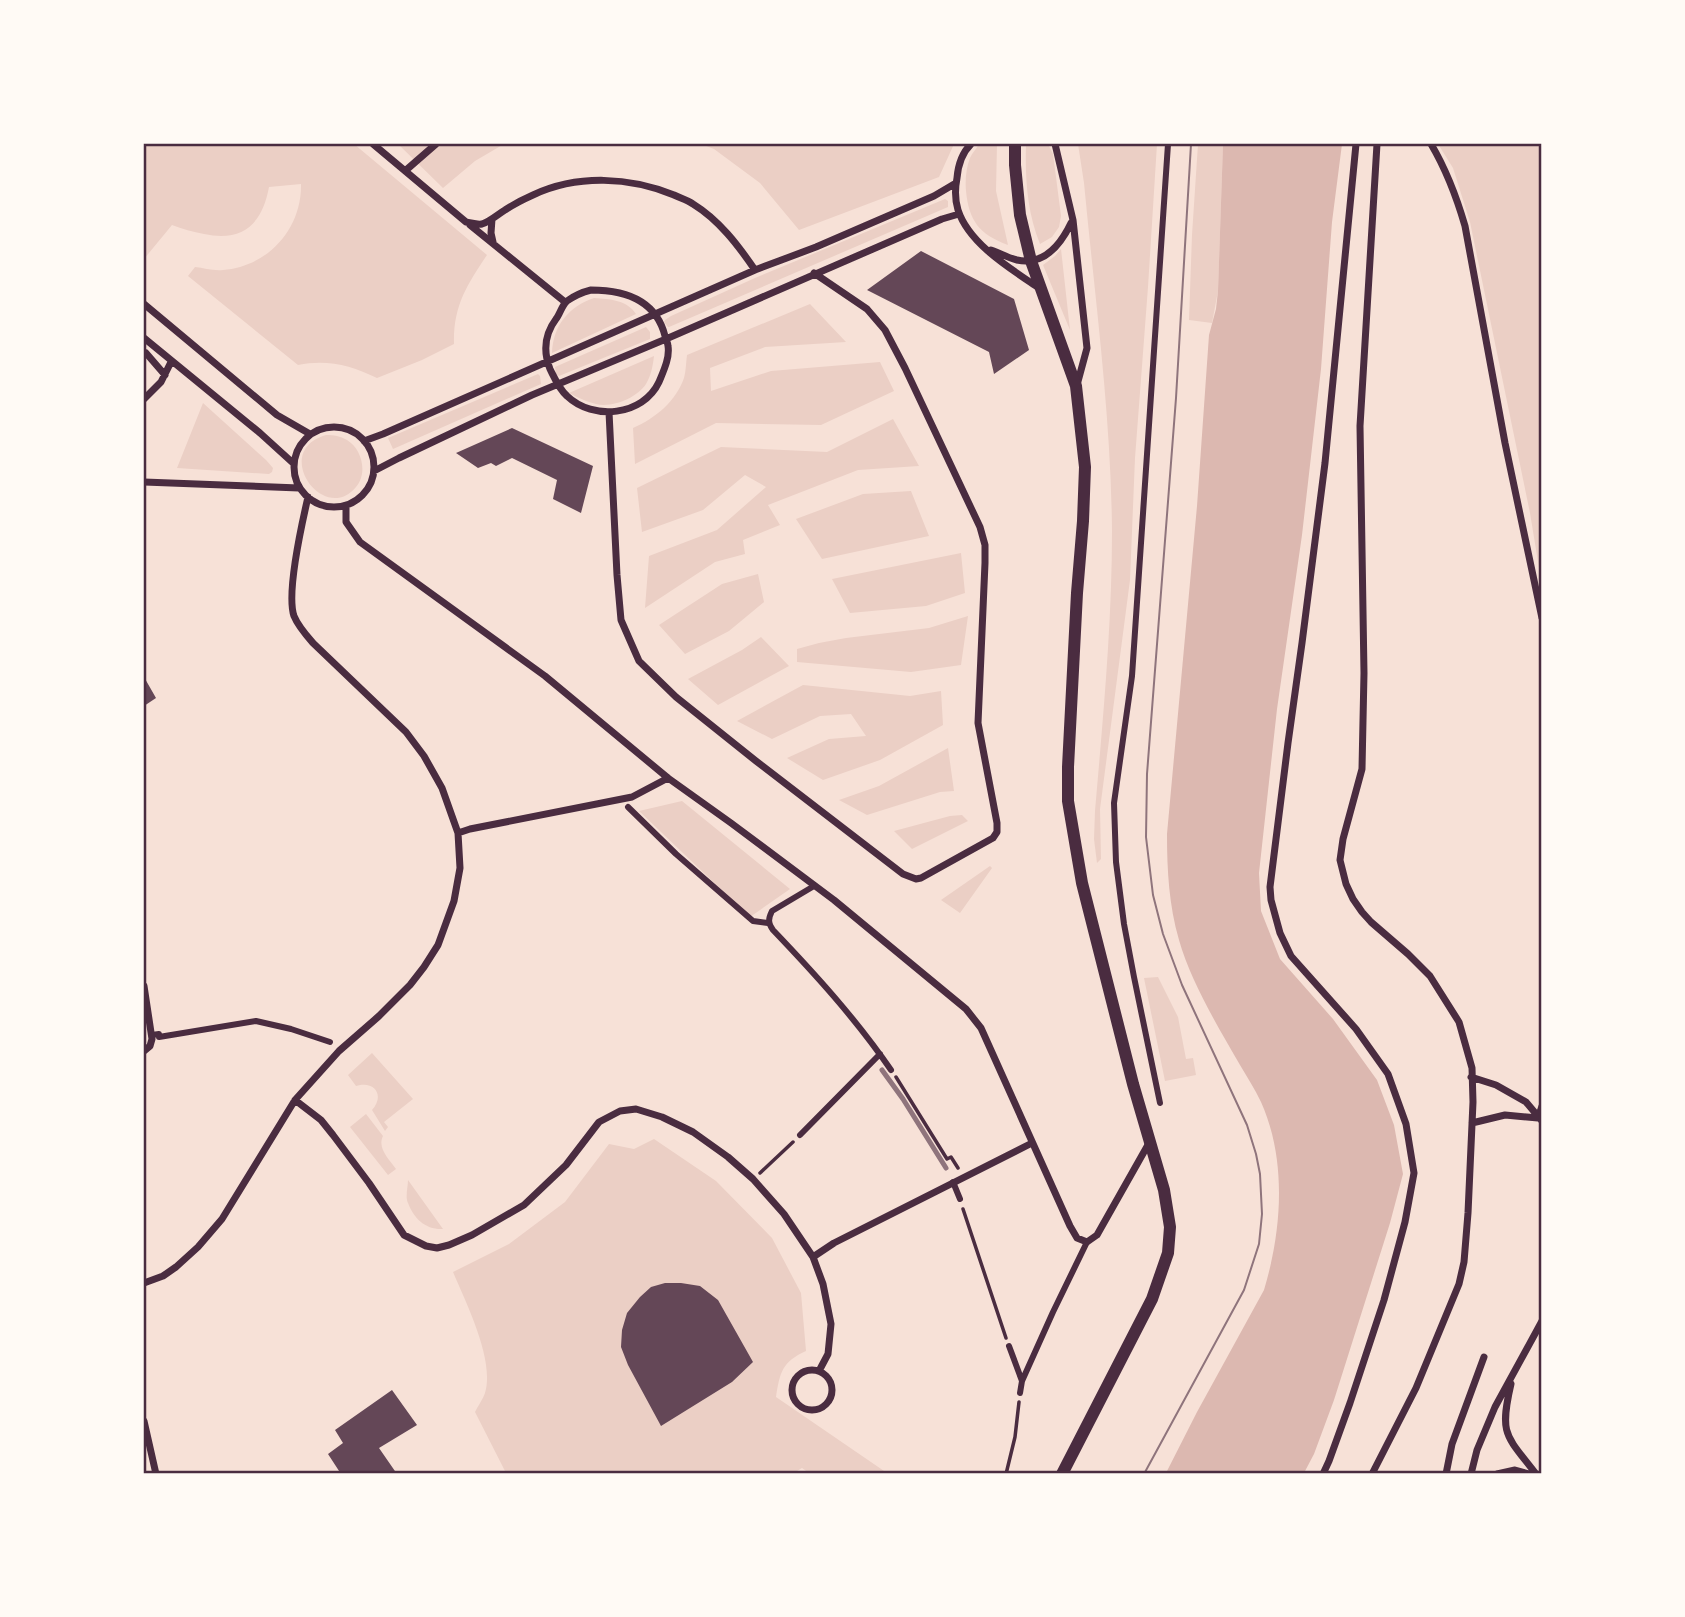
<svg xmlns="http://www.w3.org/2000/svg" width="1685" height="1617" viewBox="0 0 1685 1617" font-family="'Alegreya Sans',sans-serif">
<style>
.green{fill:#ebcfc5}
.water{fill:#dcb8b0}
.building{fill:#644757}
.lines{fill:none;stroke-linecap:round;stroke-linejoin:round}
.path{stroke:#4a2c40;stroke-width:3.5}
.pedestrian{stroke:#4a2c40;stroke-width:6}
.minor{stroke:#4a2c40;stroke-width:7}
.tertiary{stroke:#4a2c40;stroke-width:12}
.tram{stroke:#8f747c;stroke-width:2}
.rail{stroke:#8f747c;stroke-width:5}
.neatline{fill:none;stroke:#4a2c40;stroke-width:2.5}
</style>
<rect width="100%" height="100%" fill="#f7e1d7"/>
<path class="green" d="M144,144H354L487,255C467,285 453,306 454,344L422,360L377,378C351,365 326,359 298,365L188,276L195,267C204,268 213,271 223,270C267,267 302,229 301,184L269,187C262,225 242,242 204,234C193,232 182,229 172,225L144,259Z
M398,144H504L475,161L443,188Z
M701,144H954L939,177L799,230L760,183L714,149Z
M979,144H997L996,191L1008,245C979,234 969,221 966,191C965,181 966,168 970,158C972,153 977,148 979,144Z
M1026,144H1048L1053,154L1061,216L1059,227L1052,237L1040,244C1027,212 1025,178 1026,144Z
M1078,144H1157L1148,287L1135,458L1130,580L1100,809L1101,859L1097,863L1094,839L1095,811C1103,718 1112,625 1112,531C1111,415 1095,299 1084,183Z
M1198,144H1223L1218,291L1212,323L1189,320L1192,235Z
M1438,144H1541V580L1530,513L1470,222L1453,168Z
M945,199L948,201V207L669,327H668L664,322L665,320L671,316L755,278Z
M1061,249L1070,330L1043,265L1055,256Z
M594,298C610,299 627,300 636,314L552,353C553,326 568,307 594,298Z
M810,304L846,342L765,347L710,368L711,391L771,371L880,362L894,391L821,425L716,423L635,464L633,428C656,418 676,401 684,378C686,371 686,362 687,355Z
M646,327L650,332V339L559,376L556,374L555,367Z
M654,356C653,365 651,376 646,384C637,398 612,408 596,404C587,402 577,397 569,393Z
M538,374L540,376L541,384L393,449L388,438Z
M203,403L266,460L273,468L272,472L269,474L177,468Z
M893,419L919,466L858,470L768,505L780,525L743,540L745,554L715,562L645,608L649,556L717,530L766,487L745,475L703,510L642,532L637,488L721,447L827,452Z
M326,435C334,435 340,436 347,440C362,449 368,473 356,487C324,526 270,451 326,435Z
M911,491L929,536L822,559L796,519L863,494Z
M961,553L965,593L926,606L850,613L832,579Z
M758,574L764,602L729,631L685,654L659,625L722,584Z
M968,616L961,665L911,672L797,662V649L819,643L846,638L929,628Z
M761,637L789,666L718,705L688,679L742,650Z
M803,685L910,696L941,691L943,725L880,760L823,780L787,758L829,739L866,736L851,714L820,716L772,739L737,721Z
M948,748L954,791L940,792L867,815L839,800L879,786Z
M682,801L790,889L750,917L639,811Z
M962,815L968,821L912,849L894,831L950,816Z
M990,866L992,868L960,913L941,900Z
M1158,977L1178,1017L1186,1059L1193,1058L1196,1075L1165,1081L1144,978Z
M372,1053L413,1099L384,1122L388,1127L385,1131L372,1110C385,1096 375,1080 356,1086L348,1075Z
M366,1114L383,1136C377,1148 389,1159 396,1169L388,1175L350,1127Z
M654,1139L716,1181L772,1238L801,1293L806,1351C782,1362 780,1372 776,1397L887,1473H809L802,1468L792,1474L506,1473L475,1412C478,1406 483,1399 485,1393C495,1360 466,1303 453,1272L509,1244L565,1202L609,1144L634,1149Z
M408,1180L443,1229C426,1230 414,1219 408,1203C405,1197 408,1187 408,1180Z"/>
<path class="water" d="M1223,144H1342L1332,222L1321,369L1302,535L1277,709L1259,873L1261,911L1280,959L1333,1019L1377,1080L1394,1125L1403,1174L1390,1223L1334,1400L1314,1454L1304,1473H1166L1197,1412L1264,1290C1282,1230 1287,1160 1261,1102C1255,1089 1247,1077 1240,1065C1218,1027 1191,982 1179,940C1169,905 1167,871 1167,834L1197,506L1209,335L1216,309L1218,291Z"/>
<path class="building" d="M921,251L1014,299L1029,350L994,374L989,352L867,290Z
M512,428L593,466L581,513L553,499L557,480L512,458L496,466L491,463L478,468L456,453Z
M144,677L156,698L144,706Z
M665,1283H681L700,1286L718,1300L753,1362L732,1382L661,1426L628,1365L621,1347L622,1330L627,1313L640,1297L651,1287Z
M392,1390L417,1425L379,1448L397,1474H341L328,1454L343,1443L335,1430Z"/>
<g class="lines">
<path class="path" d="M896,1077L947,1159L951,1157L958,1168
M760,1173L793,1142
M963,1209L1006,1338
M1006,1474L1015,1437L1019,1402"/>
<path class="pedestrian" d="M628,807L676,854L753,921L768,923
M814,886L772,911C768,919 768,923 773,930C815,974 856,1019 891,1070
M152,1035L159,1034V1037L256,1021L291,1029L330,1042
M1160,1103L1134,977L1124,924L1116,862L1114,803L1132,676L1168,144
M800,1135L880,1054
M953,1182L960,1199
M1009,1346L1022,1381
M1020,1393L1022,1381L1053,1312L1087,1242"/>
<path class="minor" d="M373,144L466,222C472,223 477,225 482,224C491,221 498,214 505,210C514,204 524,199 533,195C578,174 630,177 674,195C680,198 687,200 693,204C719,220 738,245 755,270
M971,144C962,153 958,166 957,178C955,188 955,200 958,210C969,244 1011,269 1039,288
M1055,144L1073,220L1087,348L1077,385
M1431,144C1447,171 1456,195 1465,226L1505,443L1542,618
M405,171L436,144
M492,219L491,233L493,242
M470,225L565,302
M991,250C1000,253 1008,258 1017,260C1045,266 1061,244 1071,223
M591,290C625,290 656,300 665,336C666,340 668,343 668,346C670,358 663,372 659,382C643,416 593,421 567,396C559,389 555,379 550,369C543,351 544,335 556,319C560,314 562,305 567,301C574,296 583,292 591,290Z
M144,304L277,415L310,434
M144,338L260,433L293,463
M146,353L165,375
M144,399L161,382L171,362
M609,412L617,575L621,620L639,661L676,697L756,761L903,874L916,879L921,878L993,838L997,832V823L978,723L985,563V545L980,527L905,368L885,330L867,309L814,273
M294 467a40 40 0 1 1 80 0a40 40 0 1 1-80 0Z
M364,441L383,434L755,270L816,247L934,196L956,183
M374,471L399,458L532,395L666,339L942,219L959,214
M144,482L299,488
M346,506V522L360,542L545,676L668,778L731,823L834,900L966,1009L981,1028L1070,1226L1077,1238L1087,1242L1097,1235L1149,1143
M458,833L470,829L632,797L668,778
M144,986L152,1039L150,1046L144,1051
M1471,1077L1496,1085L1526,1102L1542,1121
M295,1100L321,1120L333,1135L369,1183L404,1235L426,1246L437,1248L449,1245L472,1235L524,1205L566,1165L599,1122L620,1111L636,1109L662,1117L693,1132L728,1157L753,1179L784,1214L813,1257L823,1284L831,1324L828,1354L819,1371
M1538,1118L1542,1106
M1472,1123L1505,1115L1538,1118
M813,1257L834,1243L1032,1143
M144,1283L163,1276L176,1267L198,1247L222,1219L295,1100L339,1051L379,1016L410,985L424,967L438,945L454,901L460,868L458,833L442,788L424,756L406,732L313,643C306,635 298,626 294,616C286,593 302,523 308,497
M792 1390a20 20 0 1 1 40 0a20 20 0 1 1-40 0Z
M1511,1384C1499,1435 1506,1435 1536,1474
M144,1421L156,1474
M1323,1474L1329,1461L1350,1403L1384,1300L1405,1222L1414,1173L1406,1124L1388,1074L1356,1029L1291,956L1280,933L1271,900L1270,887L1288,743L1302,643L1325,463L1356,144
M1372,1474L1416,1388L1459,1284L1464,1262L1468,1213L1473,1102L1472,1068L1459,1022L1430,976L1408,954L1371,922L1362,912L1353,899L1346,884L1340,860L1343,839L1362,769L1364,673L1360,426L1377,144
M1446,1474L1452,1444L1484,1357
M1471,1474L1477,1450L1495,1407L1542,1321
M1497,1474L1515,1470L1529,1474"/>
<path class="tertiary" d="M1015,144V165L1020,215L1031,261L1076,386L1085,467L1083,521L1077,593L1068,767V801L1082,883L1133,1084L1164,1190L1170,1227L1168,1253L1152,1299L1062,1474"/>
<path class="tram" d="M1144,1474L1244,1290L1259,1244L1262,1214L1260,1174L1256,1154L1247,1125L1182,985L1163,934L1153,895L1146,837L1147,774L1176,398L1191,144"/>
<path class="rail" d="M882,1070L903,1099L946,1168"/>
</g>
<rect width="1685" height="1617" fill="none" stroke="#fffaf5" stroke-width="290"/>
<rect x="145" y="145" width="1395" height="1327" class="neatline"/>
</svg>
